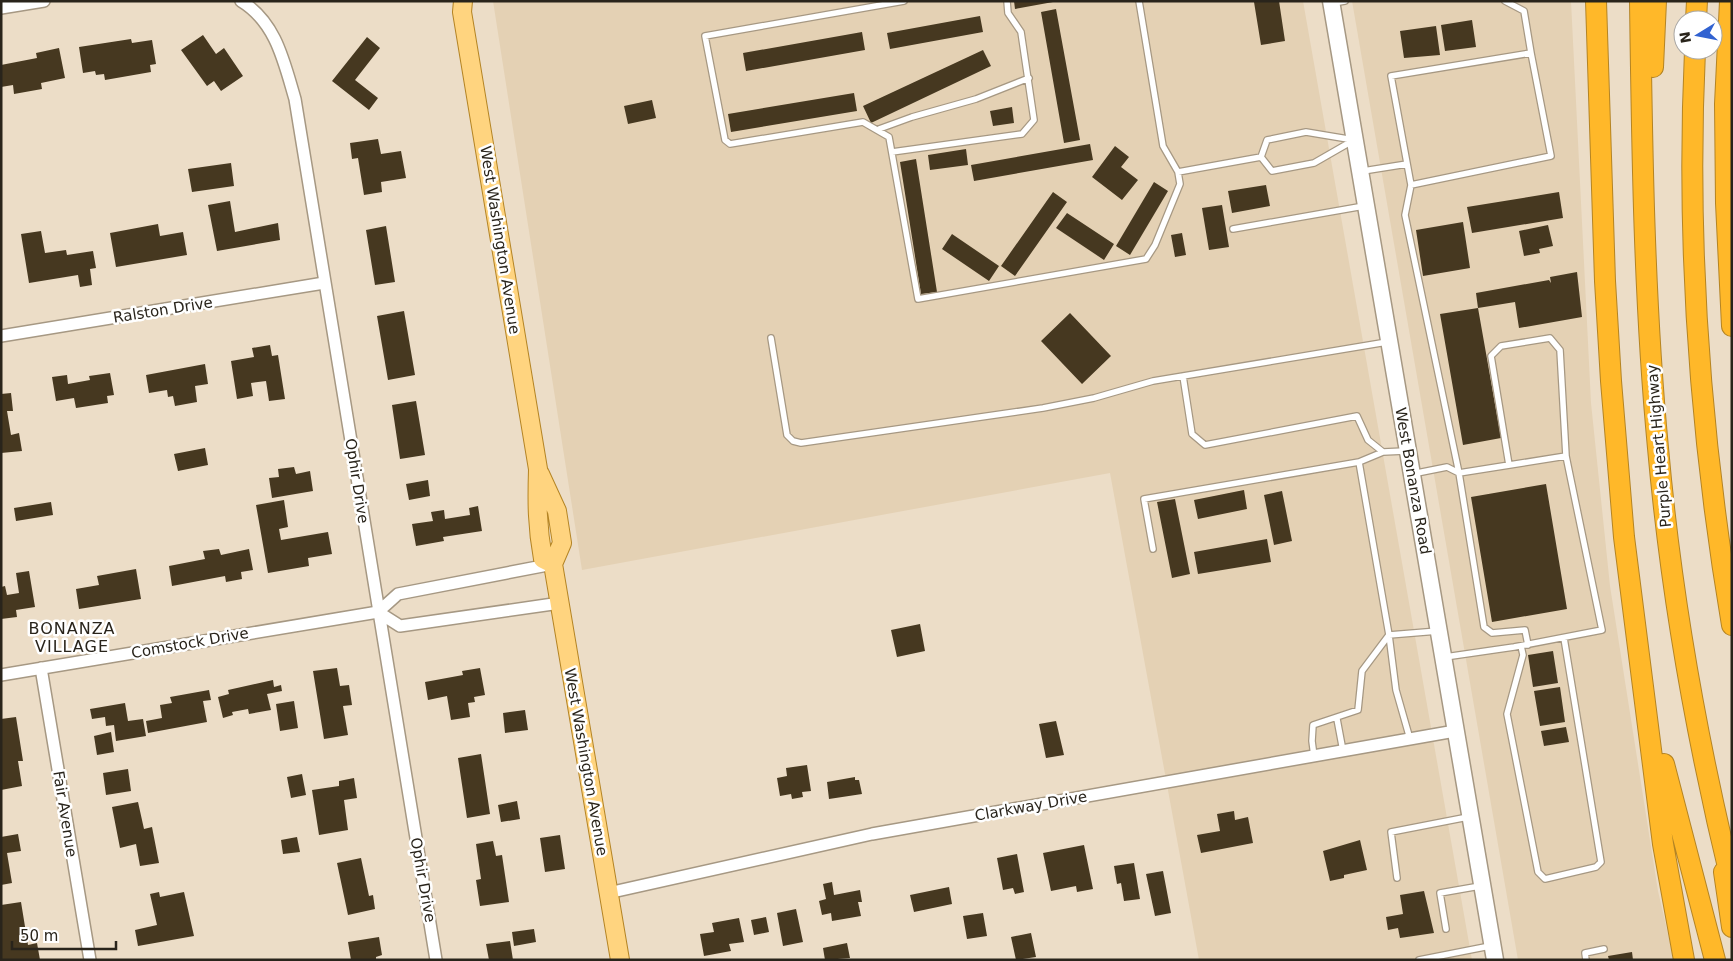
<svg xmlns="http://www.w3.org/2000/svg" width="1733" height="961" viewBox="0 0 1733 961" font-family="'DejaVu Sans',sans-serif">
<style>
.built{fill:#e4d1b4}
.building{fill:#463820}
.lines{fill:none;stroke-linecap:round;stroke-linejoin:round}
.lane-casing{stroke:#a69883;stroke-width:8}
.street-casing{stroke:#a69883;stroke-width:14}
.secondary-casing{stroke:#a69883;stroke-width:19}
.primary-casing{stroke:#b48424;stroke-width:20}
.highway-casing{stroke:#b48424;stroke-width:22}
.lane{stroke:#fff;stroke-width:5.5}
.street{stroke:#fff;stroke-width:11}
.secondary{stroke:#fff;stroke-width:16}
.primary{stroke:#ffd47f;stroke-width:18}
.highway{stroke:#ffb829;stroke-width:20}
.labels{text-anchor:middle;stroke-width:5;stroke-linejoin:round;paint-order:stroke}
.street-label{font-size:15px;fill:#29241b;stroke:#fff}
.neighbourhood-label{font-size:16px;letter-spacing:1px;fill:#29241b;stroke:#fff}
</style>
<rect width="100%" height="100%" fill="#ecddc7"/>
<path class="built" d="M493,1H1303L1472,960H1199L1110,473L582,570Z
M1352,1H1571L1591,403L1610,586L1658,891L1674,960H1518Z"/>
<path class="building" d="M1014,1H1053V2L1015,9Z
M1279,1L1285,41L1261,45L1254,2Z
M1056,9L1080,140L1064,143L1041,12Z
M980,16L983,32L890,49L887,33Z
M1472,20L1476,47L1445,51L1441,25Z
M1436,26L1440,55L1404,58L1400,31Z
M862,32L865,50L746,71L743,53Z
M203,35L216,54L224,48L243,76L221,91L214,81L207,86L181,50Z
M367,37L380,48L355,80L378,98L369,110L332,81Z
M131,39L132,43L152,40L156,64L150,65L151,72L105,80L104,74L96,75L95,71L83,73L79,47Z
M59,48L65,78L41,83L42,89L14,94L13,85L1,87V65L37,58L36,53Z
M983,50L991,66L871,123L863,106Z
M854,93L857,111L731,132L728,114Z
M652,100L656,118L628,124L624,106Z
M1012,107L1014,123L993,126L990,111Z
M378,139L381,154L401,151L406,178L381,182L382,192L364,195L358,158L352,159L350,143Z
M1090,144L1093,160L974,181L971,165Z
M1115,146L1129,157L1121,167L1138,180L1122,200L1092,177Z
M966,149L968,165L930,170L928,155Z
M916,159L937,292L921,294L900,162Z
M231,163L234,186L192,192L188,169Z
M1154,182L1168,191L1130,255L1116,246Z
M1266,185L1270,206L1232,213L1228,191Z
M1053,192L1067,202L1015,276L1001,266Z
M1559,192L1563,218L1472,233L1467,207Z
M230,201L235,232L278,223L280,240L217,251L208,205Z
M1222,205L1229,247L1209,250L1202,208Z
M1067,213L1114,244L1104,260L1056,228Z
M1463,222L1470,268L1423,276L1416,230Z
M158,224L160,236L183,232L187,255L116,267L110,233Z
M1548,225L1553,246L1539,249L1540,253L1524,256L1519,231Z
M386,226L395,282L375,285L366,230Z
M41,231L45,253L66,250L67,255L93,251L96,268L90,269L92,285L80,287L78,275L29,283L21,234Z
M1182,233L1186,255L1175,257L1171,235Z
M952,234L999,266L989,281L942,249Z
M1577,272L1582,317L1519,328L1515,302L1478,308L1476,293L1549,280L1551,283L1550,277Z
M1478,308L1501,438L1463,445L1440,314Z
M404,311L415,375L388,380L377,316Z
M1070,313L1111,356L1082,384L1041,341Z
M270,345L272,356L278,355L285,399L269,401L266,381L251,383L253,396L237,399L231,361L254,357L252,348Z
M205,364L208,384L195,386L197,402L175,406L173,396L168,397L167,390L149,393L146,375Z
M110,373L114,395L107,396L108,403L76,408L74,398L56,401L52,377L67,375L68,384L90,380L89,376Z
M11,393L13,411H7L11,435L19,433L22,451L1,453V394Z
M416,401L425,455L400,459L392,405Z
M205,448L208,465L178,471L174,454Z
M294,467L296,474L310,471L313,491L272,498L269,478L279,477L278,469Z
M428,480L430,496L409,500L406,484Z
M1546,484L1567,609L1492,622L1471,497Z
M1244,490L1247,509L1198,519L1194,500Z
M1282,491L1292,541L1274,545L1264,495Z
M1175,499L1190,574L1172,578L1157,502Z
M284,500L288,527L279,529L281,540L328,532L332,554L308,558L309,566L268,573L256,505Z
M51,502L53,515L16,521L14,508Z
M478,506L482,531L443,537L444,541L416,546L412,524L433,521L431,512L444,510L445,519L470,515L469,508Z
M1267,539L1271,562L1198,574L1194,552Z
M219,549L221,555L249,549L253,570L241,572L242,579L226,582L225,576L172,586L169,566L205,559L203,551Z
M136,569L141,599L79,609L76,589L99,585L97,576Z
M29,571L35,607L16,610L17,617L1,619V587L5,586L7,595L19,593L16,573Z
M920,624L925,651L897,657L891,630Z
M1553,651L1558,683L1533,687L1528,655Z
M337,668L340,686L349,685L352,705L343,706L348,735L324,739L313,671Z
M480,668L485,695L474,697L475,702L468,703L470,717L451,720L447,696L428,700L425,682L463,675L462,671Z
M273,680L274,687L281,685L282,691L267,694L271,710L249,714L248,709L232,712L233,715L223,718L218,697L229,694L228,690Z
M1560,687L1565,722L1540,726L1534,691Z
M209,690L211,700L203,701L207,722L148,733L146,721L162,718L160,705L172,703L170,697Z
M294,701L298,728L280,731L276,704Z
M125,703L128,721L143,719L146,736L116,741L114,725L106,726L105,717L92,719L90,709Z
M525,710L528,730L505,733L503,713Z
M16,717L23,761H18L22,786L1,790V719Z
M1056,721L1064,755L1046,758L1039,724Z
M1566,727L1569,742L1544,746L1541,731Z
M111,732L114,752L97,755L94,736Z
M481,754L490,814L467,818L458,758Z
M807,765L811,791L802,792L803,797L792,799L791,794L780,796L777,778L787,776L786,768Z
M128,769L131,791L106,795L103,773Z
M302,774L306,795L291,798L287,777Z
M855,777V780H859L862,794L829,799L827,782Z
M354,778L357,798L344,800L348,830L319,835L312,790L339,786V781Z
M517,801L520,819L501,822L498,805Z
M138,802L144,829L152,827L159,863L140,866L136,844L120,848L112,807Z
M1234,811L1235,820L1248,817L1253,843L1201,853L1197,835L1220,831L1217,814Z
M18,834L21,851L7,853L12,883L1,885V837Z
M560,835L565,869L545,872L540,838Z
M297,837L300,852L283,854L281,840Z
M1360,840L1367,870L1344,875V878L1330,881L1323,851Z
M493,841L496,856L502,855L509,902L480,906L476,880L481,879L476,844Z
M1084,845L1093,889L1077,892L1076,886L1051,891L1043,853Z
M1017,854L1024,892L1015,894L1013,888L1003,890L997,858Z
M361,858L369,896L373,895L375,909L348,915L337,863Z
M1134,863L1140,899L1124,901L1121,883L1117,884L1114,866Z
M1163,871L1171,913L1155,916L1146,874Z
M832,882L834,895L860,890L862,902H858L861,916L832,921L831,913L822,915L819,901L826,899L823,884Z
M949,887L952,904L914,912L910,895Z
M1424,891L1434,933L1400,938L1398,928L1388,930L1386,917L1403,914L1400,895Z
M159,892L160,897L184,892L194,936L138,946L135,930L157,925L150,894Z
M21,902L28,945L37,943L40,960H1V905Z
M796,909L803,942L783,946L777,913Z
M983,913L987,936L967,939L963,916Z
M766,917L769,932L754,935L751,920Z
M739,918L744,942L729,944L731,951L704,956L700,934L714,932L712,923Z
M534,929L536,942L514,946L512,932Z
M1031,933L1036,957L1016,960L1011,937Z
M379,937L382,955L376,957V960H351L348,942Z
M510,941L513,960H489L486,944Z
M847,943L850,958L825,960L823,948Z
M1632,952L1633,960H1609L1608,956Z"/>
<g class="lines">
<defs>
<path id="lane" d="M904,1L705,36L725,140L730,144L863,122L889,137L918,299L1146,259L1155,245L1180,184L1178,172L1163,146L1139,1
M1505,1L1524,11L1531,53
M1333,3L1345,1
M879,129L912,117L976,99L1029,78
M1306,132L1354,140L1314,163L1272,171L1261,157L1267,140Z
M892,152L1022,134L1034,120L1021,32L1008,13L1007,1
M1363,171L1407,164
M1178,172L1261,157
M1411,185L1391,76L1531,53L1551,156L1411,185L1405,215L1459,473L1484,627L1492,633L1525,630L1528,645
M1233,229L1364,206
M771,338L787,435L793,441L801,443L1043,408L1094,398L1153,381L1387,342
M1183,376L1192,434L1205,445L1357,416L1368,440L1383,452L1405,451
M1383,452L1359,462L1389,635L1438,631
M1509,465L1491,356L1501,346L1550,338L1560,350L1566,456
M1412,474L1447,467L1459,473L1566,456L1602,630L1514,647L1445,657
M1153,549L1144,499L1359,462
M1389,635L1396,690L1410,739
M1521,646L1523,655L1507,714L1538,872L1545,879L1596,867L1601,862L1564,638
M1337,719L1343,751
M1314,756L1312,741L1313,725L1358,710L1362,671L1389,635
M1397,878L1391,832L1468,817
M1446,929L1440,893L1480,886
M1419,960L1490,946
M1586,960L1585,953L1604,949"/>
<path id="street" d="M241,1C276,22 284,62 295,99L436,960
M1,8L44,1
M1,336L324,283
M378,612L400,626L560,603
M41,668L90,960
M1,675L378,612L398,594L553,564
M608,893L872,834L1455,731"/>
<path id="secondary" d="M1331,1L1495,960"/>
<path id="primary" d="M463,1L462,12L538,469C537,502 537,526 543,559L553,564
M540,474L557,511L562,543L553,564L620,960"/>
<path id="highway" d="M1596,1L1605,281L1611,381L1624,537L1663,844L1684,960
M1640,1C1642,150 1644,300 1658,448C1671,595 1697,741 1732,884
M1730,1L1725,104L1726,203L1732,326
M1696,20L1697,1
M1695,50C1686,242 1700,436 1732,625
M1653,67L1656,1
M1664,764L1715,960
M1724,872L1732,927"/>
</defs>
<use href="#lane" class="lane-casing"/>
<use href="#street" class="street-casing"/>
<use href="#secondary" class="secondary-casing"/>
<use href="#primary" class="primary-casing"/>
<use href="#highway" class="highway-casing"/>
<use href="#lane" class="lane"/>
<use href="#street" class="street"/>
<use href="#secondary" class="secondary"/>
<use href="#primary" class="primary"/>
<use href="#highway" class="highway"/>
</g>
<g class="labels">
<g class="street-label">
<text transform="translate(500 240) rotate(81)" y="5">West Washington Avenue</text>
<text transform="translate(163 310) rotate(-9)" y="5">Ralston Drive</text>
<text transform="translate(1659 446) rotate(-95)" y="5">Purple Heart Highway</text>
<text transform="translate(357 481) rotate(81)" y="5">Ophir Drive</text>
<text transform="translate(1413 481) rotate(80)" y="5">West Bonanza Road</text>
<text transform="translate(190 643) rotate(-10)" y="5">Comstock Drive</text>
<text transform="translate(586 762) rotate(80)" y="5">West Washington Avenue</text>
<text transform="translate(1031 806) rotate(-10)" y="5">Clarkway Drive</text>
<text transform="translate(65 814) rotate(81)" y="5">Fair Avenue</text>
<text transform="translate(423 880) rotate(80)" y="5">Ophir Drive</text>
</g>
<g class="neighbourhood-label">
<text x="72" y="634">BONANZA<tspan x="72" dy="18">VILLAGE</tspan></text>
</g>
</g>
<rect width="1733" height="961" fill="none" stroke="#29241b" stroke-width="5"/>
<g transform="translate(1698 35) rotate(260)"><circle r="24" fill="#ffffff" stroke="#a9a7a4"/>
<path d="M0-4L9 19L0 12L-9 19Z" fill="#3162d1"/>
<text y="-8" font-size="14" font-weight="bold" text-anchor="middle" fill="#29241b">N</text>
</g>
<path d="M12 941v8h104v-8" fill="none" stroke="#29241b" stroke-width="2.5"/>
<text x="20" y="941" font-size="15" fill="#29241b" stroke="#ffffff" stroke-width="4" paint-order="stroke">50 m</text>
</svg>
